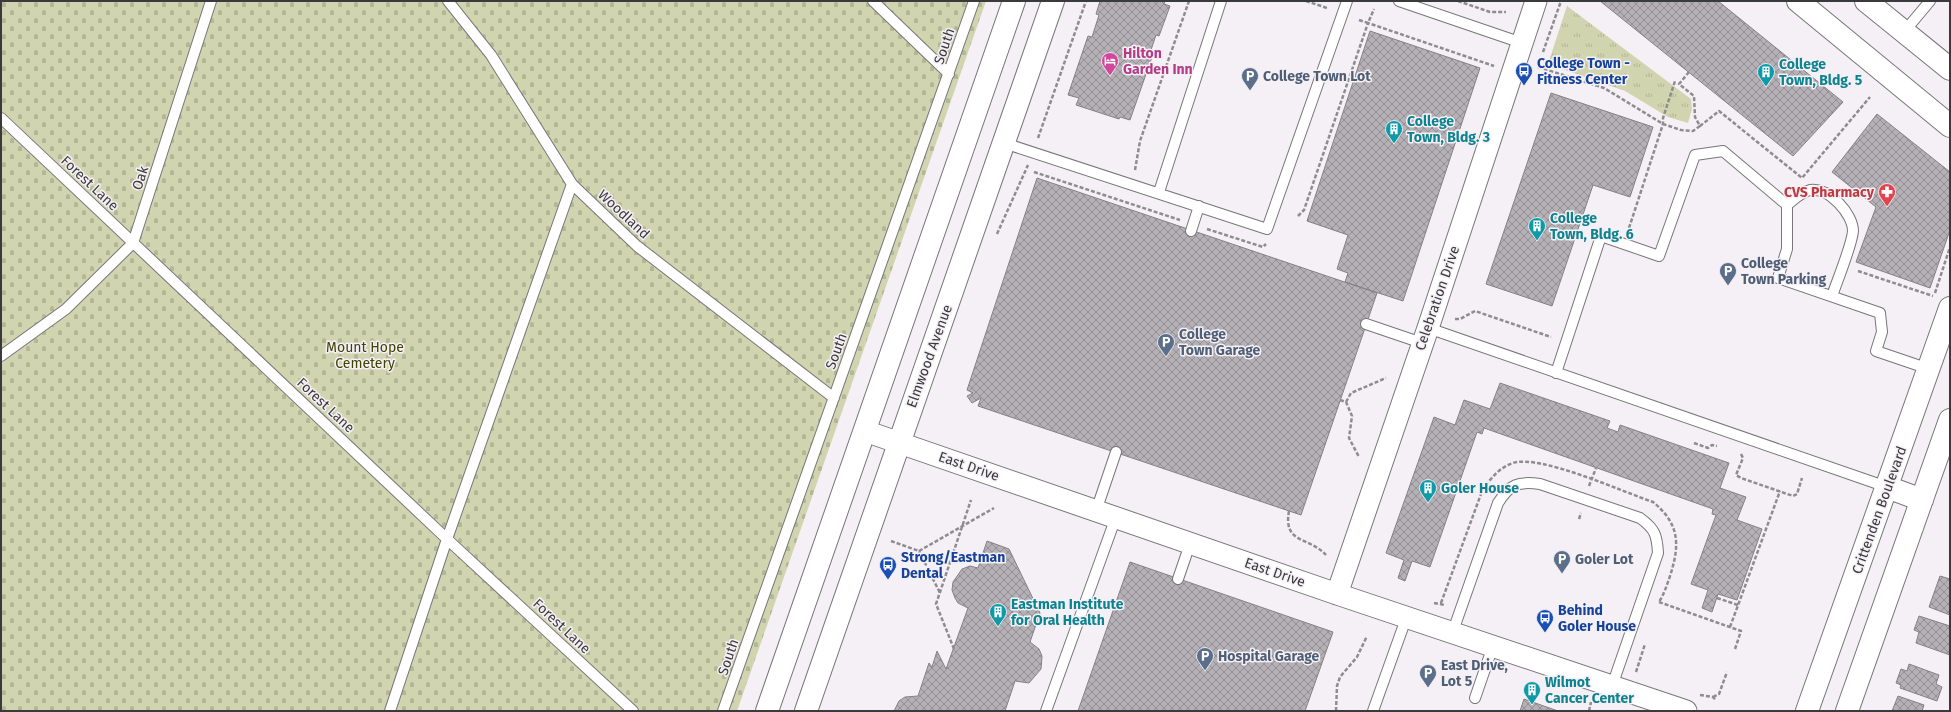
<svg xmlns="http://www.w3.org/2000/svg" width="1951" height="712" viewBox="0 0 1951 712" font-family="'Fira Sans',sans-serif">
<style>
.grass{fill:url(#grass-tufts)}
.cemetery{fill:url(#cemetery-stones)}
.building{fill:url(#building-cross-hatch);stroke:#858186}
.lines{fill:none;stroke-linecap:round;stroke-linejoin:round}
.lane-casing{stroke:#79767a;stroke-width:12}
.street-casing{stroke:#79767a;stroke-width:23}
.secondary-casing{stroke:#79767a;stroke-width:24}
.primary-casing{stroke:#79767a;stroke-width:24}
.path{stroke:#8f8c90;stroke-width:2.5;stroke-dasharray:4 2;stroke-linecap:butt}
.lane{stroke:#fff;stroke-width:10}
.street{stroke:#fff;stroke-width:21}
.secondary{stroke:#fff;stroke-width:22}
.primary{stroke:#fff;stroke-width:22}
.labels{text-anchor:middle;stroke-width:3;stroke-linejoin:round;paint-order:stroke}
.street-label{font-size:14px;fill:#3a393b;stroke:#f4f0f5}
.hotel-label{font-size:14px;font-weight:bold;fill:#b23c85;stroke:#f4f0f5;text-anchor:start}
.transit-label{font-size:14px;font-weight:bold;fill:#164399;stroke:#f4f0f5;text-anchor:start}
.culture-label{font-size:14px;font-weight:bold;fill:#0d838f;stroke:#f4f0f5;text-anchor:start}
.service-label{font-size:14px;font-weight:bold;fill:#4e5e75;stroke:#f4f0f5;text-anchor:start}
.health-label{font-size:14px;font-weight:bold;fill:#be3a42;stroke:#f4f0f5;text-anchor:end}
.park-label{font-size:14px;fill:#414302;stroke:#f4f0f5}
</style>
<defs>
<pattern id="grass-tufts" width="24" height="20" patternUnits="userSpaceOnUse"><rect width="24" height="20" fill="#d0d4af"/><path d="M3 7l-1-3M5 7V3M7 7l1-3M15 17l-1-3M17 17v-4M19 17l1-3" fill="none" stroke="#b3b797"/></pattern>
<pattern id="cemetery-stones" width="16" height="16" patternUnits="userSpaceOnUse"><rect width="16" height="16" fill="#d0d4af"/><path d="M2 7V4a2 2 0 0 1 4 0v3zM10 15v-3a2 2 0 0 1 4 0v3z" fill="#b3b797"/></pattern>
<pattern id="building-cross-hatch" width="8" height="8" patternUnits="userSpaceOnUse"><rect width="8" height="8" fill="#b4b0b5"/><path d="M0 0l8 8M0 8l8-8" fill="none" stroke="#939094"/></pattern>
</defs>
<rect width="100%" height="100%" fill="#f4f0f5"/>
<path class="grass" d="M1567,6L1691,99L1692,109L1688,123L1668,117L1625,91L1548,64Z"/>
<path class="cemetery" d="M1,1H986L737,711H1Z"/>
<path class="building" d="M1100,1H1165L1164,4L1170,6L1159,36L1156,35L1149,56L1152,57L1130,120L1120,117L1119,119L1076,105L1079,98L1068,95L1088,36L1092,37L1099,15L1096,14Z
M1600,1H1718L1843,102L1793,156Z
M1370,31L1480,68L1403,301L1345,282L1348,273L1337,269L1348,235L1307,221Z
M1551,93L1653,127L1630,197L1593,185L1552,306L1486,284Z
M1877,114L1950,172V230L1930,288L1856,262L1876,207L1832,172Z
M1037,178L1377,293L1301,515L978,406L981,398L972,403L967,396L973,393L967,390Z
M1500,383L1610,421L1607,428L1618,432L1620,425L1729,463L1720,488L1746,497L1737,520L1762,529L1737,600L1718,594L1712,612L1702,608L1708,590L1691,584L1716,515L1712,514L1713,509L1484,428L1482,434L1477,432L1430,567L1412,561L1405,581L1398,578L1404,560L1386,553L1434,417L1455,425L1464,400L1490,409Z
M987,541L1009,549L1040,613L1030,642L1039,649L1042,656L1041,669L1029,683L1015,681L1005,711H894L899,701L905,697L918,696L929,663L932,667L937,651L946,669L968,608L958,603L955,598L952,590L953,582L962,569L970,566L978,568Z
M1130,562L1333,632L1305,711H1078Z
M1940,576L1950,579V615L1929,607Z
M1919,616L1950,626V655L1916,643L1919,632L1914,630Z
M1909,664L1939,675L1936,684L1942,687L1937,701L1900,688L1901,685L1896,683L1901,669L1907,671Z
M1898,696L1924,705L1922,711H1892Z
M1524,699L1558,711H1520Z"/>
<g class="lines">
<defs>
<path id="lane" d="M448,1L491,55L572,184L637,246L834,398
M873,1L949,74
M1399,1L1522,43
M1904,32L1930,1
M1,118L447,539L633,711
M1004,143L1267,229L1347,1
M1159,192L1221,1
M1787,205C1793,200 1802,192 1810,190C1829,187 1853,214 1853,231C1852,245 1837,281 1832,296
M1191,231L1199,206
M1366,324L1422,343
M1428,328L1887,487
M1,356L66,309L133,243L211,1
M1556,373L1601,236L1659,256L1695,155L1723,151L1787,205V249L1778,278L1880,313L1882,332L1876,351L1929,369
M1096,511L1116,452
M1178,579L1190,544
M1453,631L1498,503C1510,484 1518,481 1540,484L1640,518C1655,529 1657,535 1658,553L1612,686
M1475,698L1493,646
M390,711L447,539L572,184
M723,711L974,1
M1046,711L1116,517
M1373,711L1407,616"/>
<path id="street" d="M865,431L1337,594L1686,711
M1337,594L1428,328L1536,1"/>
<path id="secondary" d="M1887,487L1922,500
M1807,711L1950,308
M1847,711L1950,420"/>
<path id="primary" d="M1798,1L1950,126
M1866,1L1950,69
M767,711L1014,1
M806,711L1053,1"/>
</defs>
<use href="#lane" class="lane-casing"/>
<use href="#street" class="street-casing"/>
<use href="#secondary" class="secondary-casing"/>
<use href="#primary" class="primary-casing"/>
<path class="path" d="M1306,1L1327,8
M1458,1L1490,12H1506
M1359,20L1368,23L1374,9
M1543,52L1561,1
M1538,67L1604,88L1663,124L1681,130L1693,131L1700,126
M1689,72L1679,84L1694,96L1695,117L1700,126L1719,111L1802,178L1870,97
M1038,138L1086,1
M1135,170L1140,141L1189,1
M1034,172L1180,220
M1298,216L1304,210L1368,23L1494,66
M1629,228L1663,124V118L1675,81
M1207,229L1263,247L1266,244
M997,234L1028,165
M1858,271L1933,296
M1935,293L1950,247
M1455,319H1460L1475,311L1551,337
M1340,400L1346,402L1352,416L1349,438L1359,457
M1346,402L1351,393L1386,378
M1694,443L1708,448L1712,445L1717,446
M1741,454L1743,458L1736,475L1741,478L1793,496L1797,494L1802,478
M1589,486L1596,468
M1289,511C1283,544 1308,536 1326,555
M1579,519L1581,513
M891,541L919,551L940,593
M919,551L994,508
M1717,598L1738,605
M1659,602L1741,631L1735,649
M1434,603L1445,605
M1441,603L1481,494C1488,481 1498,468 1513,463C1540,454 1623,492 1653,502C1680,524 1680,545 1670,576C1667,585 1664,594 1659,602
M1730,627L1780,491
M954,649L936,604L971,500
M1636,672L1645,644
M1700,695L1713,697L1716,700
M1713,697L1719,694L1727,672
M1336,711L1337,686L1340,677L1357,657L1367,636
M1589,711L1591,702"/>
<use href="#lane" class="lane"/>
<use href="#street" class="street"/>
<use href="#secondary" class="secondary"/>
<use href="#primary" class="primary"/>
</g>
<defs>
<symbol id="hotel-pin" viewBox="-11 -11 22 30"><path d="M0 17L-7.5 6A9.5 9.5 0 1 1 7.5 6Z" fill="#d1479c" stroke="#f4f0f5"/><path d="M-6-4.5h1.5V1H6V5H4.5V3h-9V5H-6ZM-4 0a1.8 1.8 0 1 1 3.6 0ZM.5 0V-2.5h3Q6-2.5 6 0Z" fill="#fff"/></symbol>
<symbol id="bus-pin" viewBox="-11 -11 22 30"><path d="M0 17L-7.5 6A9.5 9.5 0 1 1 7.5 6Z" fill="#1a4fb4" stroke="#f4f0f5"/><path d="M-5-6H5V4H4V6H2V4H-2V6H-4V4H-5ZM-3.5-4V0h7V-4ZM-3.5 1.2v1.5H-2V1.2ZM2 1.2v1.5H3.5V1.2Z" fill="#fff"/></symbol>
<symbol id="building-pin" viewBox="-11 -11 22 30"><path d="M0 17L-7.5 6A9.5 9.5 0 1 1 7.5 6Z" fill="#0f9aa8" stroke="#f4f0f5"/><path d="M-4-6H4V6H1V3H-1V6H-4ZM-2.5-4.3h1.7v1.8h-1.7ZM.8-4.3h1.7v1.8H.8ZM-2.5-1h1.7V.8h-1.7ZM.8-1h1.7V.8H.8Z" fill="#fff"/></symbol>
<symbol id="parking-pin" viewBox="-11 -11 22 30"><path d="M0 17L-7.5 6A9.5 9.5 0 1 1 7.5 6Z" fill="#5c6f8a" stroke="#f4f0f5"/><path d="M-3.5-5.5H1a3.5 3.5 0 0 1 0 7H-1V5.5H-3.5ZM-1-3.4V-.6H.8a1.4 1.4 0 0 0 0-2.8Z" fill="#fff"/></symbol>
<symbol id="pharmacy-pin" viewBox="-11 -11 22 30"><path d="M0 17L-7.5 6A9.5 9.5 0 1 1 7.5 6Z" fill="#e0444e" stroke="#f4f0f5"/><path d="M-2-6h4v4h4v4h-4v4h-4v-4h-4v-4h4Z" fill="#fff"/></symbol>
</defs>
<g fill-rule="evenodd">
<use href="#hotel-pin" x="1100" y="51" width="20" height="27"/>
<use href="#bus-pin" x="1514" y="61" width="20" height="27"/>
<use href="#building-pin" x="1756" y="62" width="20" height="27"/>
<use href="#parking-pin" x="1240" y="66" width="20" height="27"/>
<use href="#building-pin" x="1384" y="119" width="20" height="27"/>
<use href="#pharmacy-pin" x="1877" y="182" width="20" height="27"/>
<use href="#building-pin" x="1527" y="216" width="20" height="27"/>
<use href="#parking-pin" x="1718" y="261" width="20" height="27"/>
<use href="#parking-pin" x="1156" y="332" width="20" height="27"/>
<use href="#building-pin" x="1418" y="478" width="20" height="27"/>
<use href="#parking-pin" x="1552" y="549" width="20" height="27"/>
<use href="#bus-pin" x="878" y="555" width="20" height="27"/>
<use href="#building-pin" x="988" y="602" width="20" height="27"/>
<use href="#bus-pin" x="1535" y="608" width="20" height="27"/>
<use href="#parking-pin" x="1195" y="646" width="20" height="27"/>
<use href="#parking-pin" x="1418" y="663" width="20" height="27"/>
<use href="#building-pin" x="1522" y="680" width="20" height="27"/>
</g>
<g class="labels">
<g class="street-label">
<text transform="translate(944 46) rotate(-71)" y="5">South</text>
<text transform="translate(140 178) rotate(-72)" y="5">Oak</text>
<text transform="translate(90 183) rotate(43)" y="5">Forest Lane</text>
<text transform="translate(624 214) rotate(43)" y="5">Woodland</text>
<text transform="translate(1437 298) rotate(-71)" y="5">Celebration Drive</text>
<text transform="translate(836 351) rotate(-70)" y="5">South</text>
<text transform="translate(929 356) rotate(-70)" y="5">Elmwood Avenue</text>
<text transform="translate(326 405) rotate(43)" y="5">Forest Lane</text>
<text transform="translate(969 466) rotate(19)" y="5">East Drive</text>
<text transform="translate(1879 510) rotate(-70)" y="5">Crittenden Boulevard</text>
<text transform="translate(1275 572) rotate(19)" y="5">East Drive</text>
<text transform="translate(562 626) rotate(43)" y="5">Forest Lane</text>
<text transform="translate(728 657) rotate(-71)" y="5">South</text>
</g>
<g class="hotel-label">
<text x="1123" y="58">Hilton<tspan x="1123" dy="16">Garden Inn</tspan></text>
</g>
<g class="transit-label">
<text x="1537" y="68">College Town -<tspan x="1537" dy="16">Fitness Center</tspan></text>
<text x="901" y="562">Strong/Eastman<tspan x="901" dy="16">Dental</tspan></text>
<text x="1558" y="615">Behind<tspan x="1558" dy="16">Goler House</tspan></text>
</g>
<g class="culture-label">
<text x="1779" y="69">College<tspan x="1779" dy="16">Town, Bldg. 5</tspan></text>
<text x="1407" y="126">College<tspan x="1407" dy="16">Town, Bldg. 3</tspan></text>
<text x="1550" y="223">College<tspan x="1550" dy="16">Town, Bldg. 6</tspan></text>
<text x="1441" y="493">Goler House</text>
<text x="1011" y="609">Eastman Institute<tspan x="1011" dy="16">for Oral Health</tspan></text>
<text x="1545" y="687">Wilmot<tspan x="1545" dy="16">Cancer Center</tspan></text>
</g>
<g class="service-label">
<text x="1263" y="81">College Town Lot</text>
<text x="1741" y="268">College<tspan x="1741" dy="16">Town Parking</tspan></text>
<text x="1179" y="339">College<tspan x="1179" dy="16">Town Garage</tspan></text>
<text x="1575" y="564">Goler Lot</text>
<text x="1218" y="661">Hospital Garage</text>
<text x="1441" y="670">East Drive,<tspan x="1441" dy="16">Lot 5</tspan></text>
</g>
<g class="health-label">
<text x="1874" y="197">CVS Pharmacy</text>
</g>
<g class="park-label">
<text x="365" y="352">Mount Hope<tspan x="365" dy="16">Cemetery</tspan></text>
</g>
</g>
<rect width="1951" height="712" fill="none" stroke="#3a393b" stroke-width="4"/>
</svg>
